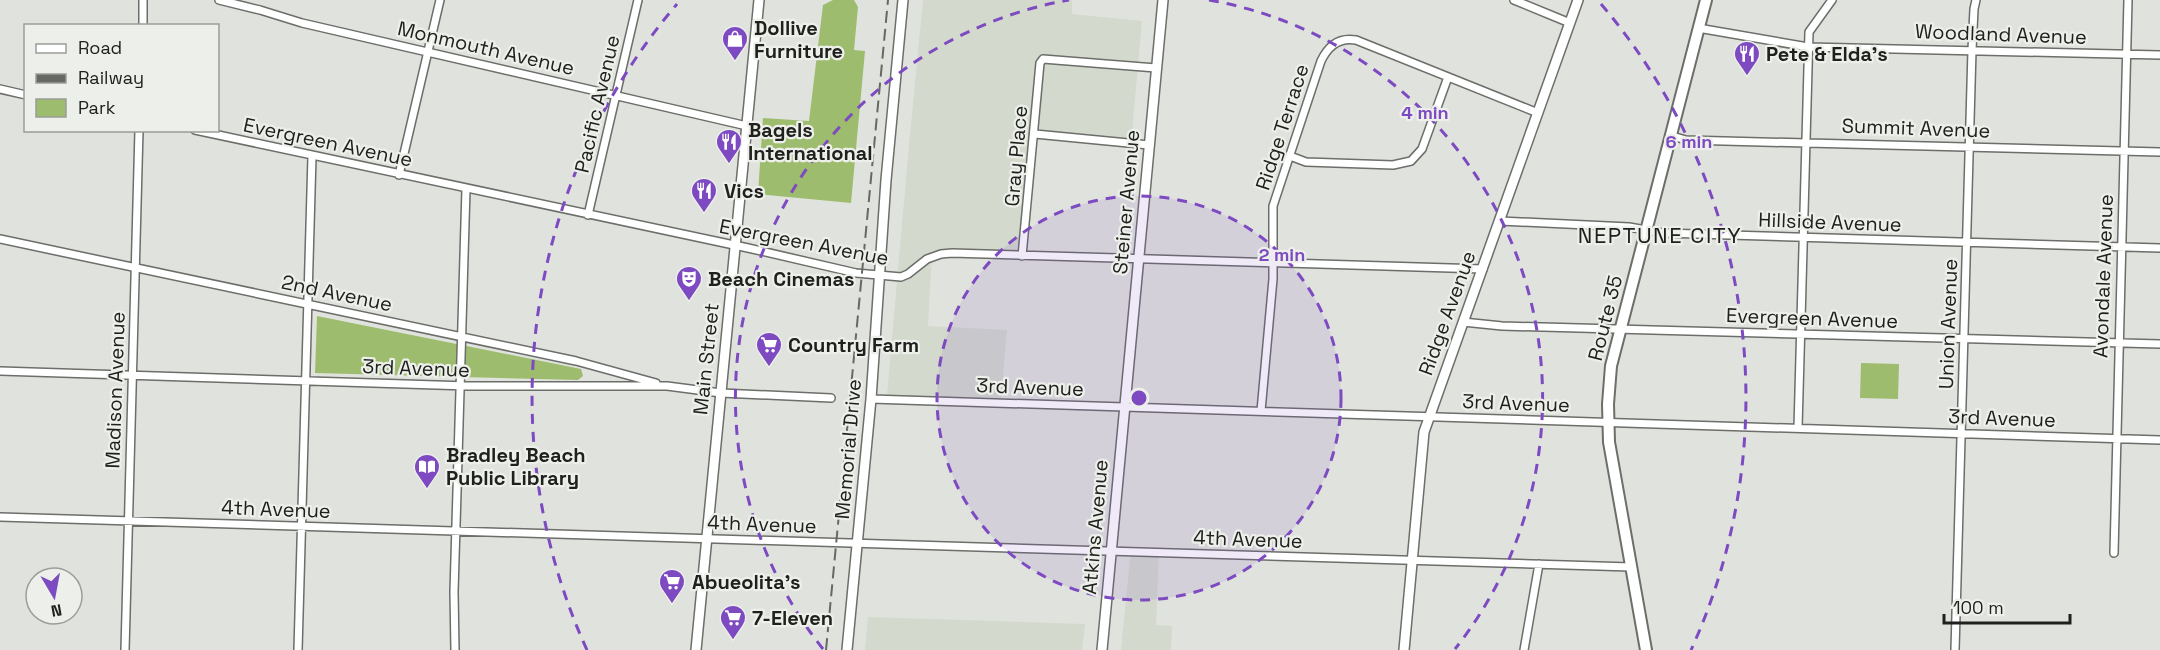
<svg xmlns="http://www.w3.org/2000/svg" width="2160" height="650" viewBox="0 0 2160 650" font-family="'Space Grotesk',sans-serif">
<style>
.built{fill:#d3d9cc}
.green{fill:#9dbc6d}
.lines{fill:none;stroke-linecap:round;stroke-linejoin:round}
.street-casing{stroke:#6b6e69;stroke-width:10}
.secondary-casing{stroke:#6b6e69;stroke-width:12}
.primary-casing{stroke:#6b6e69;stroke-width:14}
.street{stroke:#fff;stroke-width:7}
.secondary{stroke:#fff;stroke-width:9}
.primary{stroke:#fff;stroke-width:10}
.rail{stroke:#666864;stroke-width:2;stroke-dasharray:12 6;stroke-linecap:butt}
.ring{fill:none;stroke:#7d4ac2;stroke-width:3;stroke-dasharray:10 8}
.labels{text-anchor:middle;stroke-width:4.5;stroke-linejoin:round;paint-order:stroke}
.poi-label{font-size:20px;font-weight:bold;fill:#20211f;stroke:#edf0ea;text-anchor:start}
.street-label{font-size:20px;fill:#20211f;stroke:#edf0ea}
.quarter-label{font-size:22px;letter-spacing:1.5px;fill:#20211f;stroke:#edf0ea}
.centre{fill:#7d4ac2;stroke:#edf0ea;stroke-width:3}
.ring-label{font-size:18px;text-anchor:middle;font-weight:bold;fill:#7d4ac2;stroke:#edf0ea;stroke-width:4.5;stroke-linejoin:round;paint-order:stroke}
</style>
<rect width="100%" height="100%" fill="#e0e3dd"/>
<path class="built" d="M923,0H1072V14L1142,21L1131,144L1030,132L1017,251L932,255L928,326L1007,330L1001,399L887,395L909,145Z
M1131,549H1159L1156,625L1172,626L1171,650H1121Z
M868,617L1085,624L1082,650H865Z"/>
<path class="green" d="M833,0H854L858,7L854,50L865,51L851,203L758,194L763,118L809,121L823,5Z
M317,316L581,369L583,376L578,380L315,373Z
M1861,363L1899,364L1898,399L1860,398Z"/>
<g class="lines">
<defs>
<path id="street" d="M219,0L260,10L302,23L747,126
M1514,0L1570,23
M143,26V0
M1698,28L1808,47L2160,55
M0,89L26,95
M195,130L748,248L856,273L901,277L908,274L927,259L941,254L952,253L1483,269
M1035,134L1149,145
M1672,136L1686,140L2160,152
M1290,156L1306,162L1393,165L1411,161L1422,149L1448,77
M399,175L440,0
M588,215L638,0
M1500,221L1629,227L1663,233L2160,248
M0,239L576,361L656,383
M1022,256L1040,63L1043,59L1156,68
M1463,322L1502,326L2160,344
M0,371L468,386H667L721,393L831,398
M871,399L2160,440
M1261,411L1273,279V206L1321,61C1328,46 1339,37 1356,40L1538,113
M1798,428L1809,32L1832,0
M0,517L1631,567
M2114,553L2128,0
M125,650L139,130
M298,650L312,156
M455,650L454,592L466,189
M1524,650L1539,564
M1955,650L1972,50L1974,9L1976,0"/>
<path id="secondary" d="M696,650L759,0
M847,650L871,399L886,180L903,0
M1102,650L1163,0
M1404,650L1424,432L1578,0"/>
<path id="primary" d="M1646,650L1609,442L1608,404L1611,366L1706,0"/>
</defs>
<use href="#street" class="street-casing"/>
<use href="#secondary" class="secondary-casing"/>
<use href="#primary" class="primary-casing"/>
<use href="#street" class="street"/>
<use href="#secondary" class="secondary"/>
<use href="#primary" class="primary"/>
<path class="rail" d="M826,650L888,0"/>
</g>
<circle cx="1139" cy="398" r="202" fill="#7d4ac2" fill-opacity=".12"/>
<g class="ring">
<circle cx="1139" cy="398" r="202"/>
<path d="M823 649A404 404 0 0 1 1069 0M1209 0A404 404 0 0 1 1455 649"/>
<path d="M587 650A607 607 0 0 1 677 4M1601 4A607 607 0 0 1 1691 650"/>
</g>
<defs>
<symbol id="shop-pin" viewBox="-11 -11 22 30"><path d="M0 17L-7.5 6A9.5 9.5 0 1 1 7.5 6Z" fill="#7d4ac2" stroke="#edf0ea"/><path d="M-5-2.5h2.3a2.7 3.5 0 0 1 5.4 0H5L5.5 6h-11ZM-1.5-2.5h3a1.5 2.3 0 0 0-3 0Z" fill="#fff"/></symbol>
<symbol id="restaurant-pin" viewBox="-11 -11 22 30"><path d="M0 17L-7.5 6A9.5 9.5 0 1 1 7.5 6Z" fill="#7d4ac2" stroke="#edf0ea"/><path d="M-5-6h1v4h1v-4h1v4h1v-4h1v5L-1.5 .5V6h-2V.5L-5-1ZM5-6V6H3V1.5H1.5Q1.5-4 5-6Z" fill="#fff"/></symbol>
<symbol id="theatre-pin" viewBox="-11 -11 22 30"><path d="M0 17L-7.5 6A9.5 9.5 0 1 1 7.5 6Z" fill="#7d4ac2" stroke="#edf0ea"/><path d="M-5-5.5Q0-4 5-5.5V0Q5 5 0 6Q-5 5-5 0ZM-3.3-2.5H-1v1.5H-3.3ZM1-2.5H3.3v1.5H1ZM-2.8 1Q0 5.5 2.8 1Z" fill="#fff"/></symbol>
<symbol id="supermarket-pin" viewBox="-11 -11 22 30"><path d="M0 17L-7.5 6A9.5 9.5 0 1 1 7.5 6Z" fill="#7d4ac2" stroke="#edf0ea"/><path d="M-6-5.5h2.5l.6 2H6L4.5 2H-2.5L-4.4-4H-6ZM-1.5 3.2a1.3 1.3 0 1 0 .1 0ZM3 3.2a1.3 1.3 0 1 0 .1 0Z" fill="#fff"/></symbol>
<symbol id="library-pin" viewBox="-11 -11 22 30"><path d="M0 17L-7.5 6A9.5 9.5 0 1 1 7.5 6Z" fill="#7d4ac2" stroke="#edf0ea"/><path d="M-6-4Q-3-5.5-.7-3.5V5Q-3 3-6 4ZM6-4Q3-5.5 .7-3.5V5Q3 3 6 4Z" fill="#fff"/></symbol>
</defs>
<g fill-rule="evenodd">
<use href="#shop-pin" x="720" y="24" width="30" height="40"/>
<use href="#restaurant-pin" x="1732" y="39" width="30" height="40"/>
<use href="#restaurant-pin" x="714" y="127" width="30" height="40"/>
<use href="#restaurant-pin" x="689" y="176" width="30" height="40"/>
<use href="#theatre-pin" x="674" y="264" width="30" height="40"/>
<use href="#supermarket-pin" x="754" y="330" width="30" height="40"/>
<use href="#library-pin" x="412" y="452" width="30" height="40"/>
<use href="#supermarket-pin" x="657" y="567" width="30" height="40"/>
<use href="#supermarket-pin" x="718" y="603" width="30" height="40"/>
</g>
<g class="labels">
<g class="poi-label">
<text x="754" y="35">Dollive<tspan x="754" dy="23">Furniture</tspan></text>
<text x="1766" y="61">Pete &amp; Elda's</text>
<text x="748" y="137">Bagels<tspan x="748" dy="23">International</tspan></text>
<text x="724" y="198">Vics</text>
<text x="708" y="286">Beach Cinemas</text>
<text x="788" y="352">Country Farm</text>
<text x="446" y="462">Bradley Beach<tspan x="446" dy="23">Public Library</tspan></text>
<text x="692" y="589">Abueolita's</text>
<text x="752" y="625">7-Eleven</text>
</g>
<g class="street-label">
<text transform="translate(2001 34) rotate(2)" y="7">Woodland Avenue</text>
<text transform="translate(486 48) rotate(13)" y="7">Monmouth Avenue</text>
<text transform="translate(597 104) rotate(-77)" y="7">Pacific Avenue</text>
<text transform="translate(1282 127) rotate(-72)" y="7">Ridge Terrace</text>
<text transform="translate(1916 128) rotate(2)" y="7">Summit Avenue</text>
<text transform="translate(328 142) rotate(12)" y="7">Evergreen Avenue</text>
<text transform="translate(1016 156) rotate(-85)" y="7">Gray Place</text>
<text transform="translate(1126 202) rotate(-85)" y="7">Steiner Avenue</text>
<text transform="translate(1830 222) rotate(2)" y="7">Hillside Avenue</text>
<text transform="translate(804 242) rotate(11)" y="7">Evergreen Avenue</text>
<text transform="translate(2103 276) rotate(-88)" y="7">Avondale Avenue</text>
<text transform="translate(337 293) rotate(12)" y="7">2nd Avenue</text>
<text transform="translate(1447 313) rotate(-70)" y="7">Ridge Avenue</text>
<text transform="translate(1605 318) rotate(-76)" y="7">Route 35</text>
<text transform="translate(1812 318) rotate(2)" y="7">Evergreen Avenue</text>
<text transform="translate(1948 324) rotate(-88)" y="7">Union Avenue</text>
<text transform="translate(706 359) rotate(-84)" y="7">Main Street</text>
<text transform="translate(416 368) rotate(2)" y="7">3rd Avenue</text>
<text transform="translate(1030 387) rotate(2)" y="7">3rd Avenue</text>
<text transform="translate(115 390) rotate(-88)" y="7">Madison Avenue</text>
<text transform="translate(1516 403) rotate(2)" y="7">3rd Avenue</text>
<text transform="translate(2002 418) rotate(2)" y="7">3rd Avenue</text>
<text transform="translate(848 449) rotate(-85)" y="7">Memorial Drive</text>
<text transform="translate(276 509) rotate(2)" y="7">4th Avenue</text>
<text transform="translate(762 524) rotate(2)" y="7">4th Avenue</text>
<text transform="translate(1095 527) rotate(-85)" y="7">Atkins Avenue</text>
<text transform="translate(1248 539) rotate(2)" y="7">4th Avenue</text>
</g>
<g class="quarter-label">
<text x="1660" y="243">NEPTUNE CITY</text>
</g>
</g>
<circle cx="1139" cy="398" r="9" class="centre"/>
<g class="ring-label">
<text x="1425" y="119">4 min</text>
<text x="1689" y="148">6 min</text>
<text x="1282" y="261">2 min</text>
</g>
<rect x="24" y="24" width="195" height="108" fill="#edf0ea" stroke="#9b9d99" stroke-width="1.5"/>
<rect x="36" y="44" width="30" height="9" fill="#ffffff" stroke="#9b9d99" stroke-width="1.5"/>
<text x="78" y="54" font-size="18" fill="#20211f">Road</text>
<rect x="36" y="74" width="30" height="9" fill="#666864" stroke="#9b9d99" stroke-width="1.5"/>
<text x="78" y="84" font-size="18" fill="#20211f">Railway</text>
<rect x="36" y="99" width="30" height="18" fill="#9dbc6d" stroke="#9b9d99" stroke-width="1.5"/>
<text x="78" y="114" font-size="18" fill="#20211f">Park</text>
<g transform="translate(54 596) rotate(170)"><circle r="28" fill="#edf0ea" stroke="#9b9d99" stroke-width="1.5"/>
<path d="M0-4.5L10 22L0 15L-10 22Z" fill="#7d4ac2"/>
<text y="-9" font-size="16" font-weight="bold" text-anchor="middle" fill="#20211f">N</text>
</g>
<path d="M1944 614v9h126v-9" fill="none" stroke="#20211f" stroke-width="3"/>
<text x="1953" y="614" font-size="18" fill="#20211f" stroke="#edf0ea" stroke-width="4.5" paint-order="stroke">100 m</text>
</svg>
